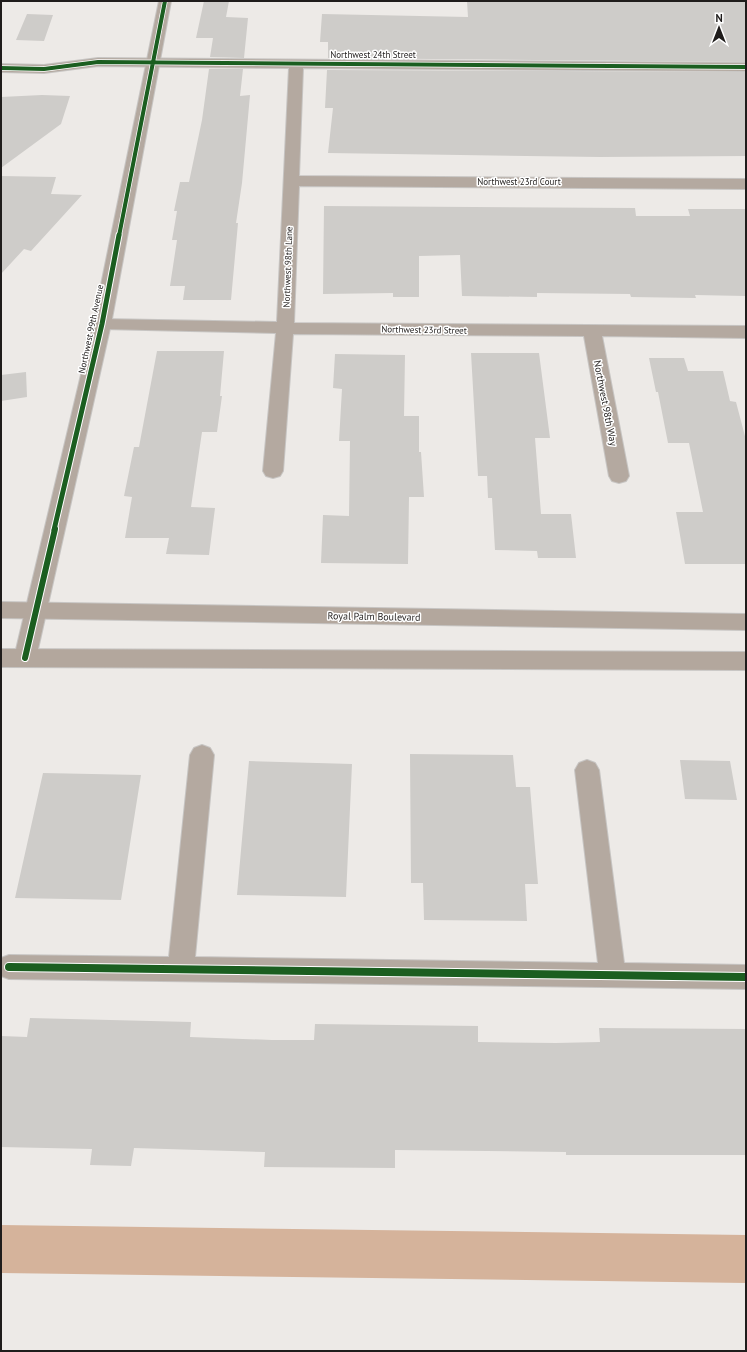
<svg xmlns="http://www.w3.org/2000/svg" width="747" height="1352" viewBox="0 0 747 1352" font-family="'PT Sans',sans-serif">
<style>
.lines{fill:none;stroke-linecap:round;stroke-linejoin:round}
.canal{fill:#d5b39b;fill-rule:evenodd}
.building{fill:#ceccc9}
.minor-casing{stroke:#c7c5c3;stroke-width:2}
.tertiary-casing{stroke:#c7c5c3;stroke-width:2}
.secondary-casing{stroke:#c7c5c3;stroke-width:2}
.minor{fill:#b4a9a0;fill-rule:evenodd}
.tertiary{fill:#b4a9a0;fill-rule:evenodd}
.secondary{fill:#b3a79d;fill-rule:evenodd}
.cycleway-far3-casing{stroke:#fff;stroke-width:5.5}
.cycleway-far2-casing{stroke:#fff;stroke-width:7}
.cycleway-far1-casing{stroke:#fff;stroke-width:8}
.cycleway-casing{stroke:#fff;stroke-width:10}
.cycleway-far3{stroke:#1b5e20;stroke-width:4}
.cycleway-far2{stroke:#1b5e20;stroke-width:5}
.cycleway-far1{stroke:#1b5e20;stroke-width:6}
.cycleway{stroke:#1b5e20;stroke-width:8}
.labels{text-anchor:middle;stroke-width:3;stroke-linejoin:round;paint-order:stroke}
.far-street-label{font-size:9px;fill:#1f1c1b;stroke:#fff}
.street-label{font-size:10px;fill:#1f1c1b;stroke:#fff}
</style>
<rect width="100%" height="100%" fill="#edeae7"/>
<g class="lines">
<path class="canal" d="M1,1225L746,1235V1283L1,1273Z"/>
</g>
<path class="building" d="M204,1H229L226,17L248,18L244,58L210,57L213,38H196Z
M467,1H746V62L328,58V42H320L322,14L468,17Z
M27,14L53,15L44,41L16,40Z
M209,69H243L240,96L250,95L242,183L236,223H238L231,300H183L185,286H170L177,240H172L177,211H174L180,182H189L202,120Z
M327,70L746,72V156L600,157L328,153L333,108H325Z
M42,95L70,96L61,124L1,168V97Z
M1,176L56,177L51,194L82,195L31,251L24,249L1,274Z
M324,206L635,208L636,216H690L688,209H746V296L695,295L696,298L631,297L630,294L537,293V297L462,296L460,255L419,256V297H393V293L323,294Z
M157,351H224L220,396H222L217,432H202L191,507L215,508L209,555L166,554L169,538H125L132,497L124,496L134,447H139Z
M471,353H539L550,438H535L541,514H571L576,558H538L537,551L495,550L492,498H488L487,476H478Z
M335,354L405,355L404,416H419V452H421L424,497H409L408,564L321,563L323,515L349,516L350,441H339L342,389L333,388Z
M649,358H684L688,371H723L730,401L736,402L746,440V564H685L676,512H703L689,443H668L658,392H656Z
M26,372L27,397L1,401V375Z
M410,754L513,755L516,787H530L538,884H525L527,921L424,920L423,883H411Z
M680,760L730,761L737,800L685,799Z
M249,761L352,764L346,897L237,895Z
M43,773L141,775L121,900L15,898Z
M30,1018L191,1022L190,1037L272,1040H314L315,1024L478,1026V1042L556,1043L600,1042L599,1028L746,1029V1155H566V1152L395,1150V1168L264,1167L265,1152L134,1148L131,1166L90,1165L92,1149L1,1147V1036L27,1037Z"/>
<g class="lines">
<defs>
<path id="minor" d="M98,58L746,63V71L303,68L299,176L746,179V189L299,186L294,323L746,326V338L602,336L629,476L626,481L619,483L612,481L609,476L584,336L293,334L283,471L280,476L273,478L266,476L263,471L276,333L102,329L96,328L93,324L96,320L102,319L277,322L289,68L98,66L44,73L1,72V64L44,65Z
M202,745L210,748L214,755L195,957L598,963L575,770L579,763L587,760L595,763L599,770L624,963L746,965V989L9,979L1,976V958L9,955L169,957L190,755L194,748Z"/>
<path id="tertiary" d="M159,1H171L111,324L36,658L33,664L25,667L17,664L14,658L93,324Z"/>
<path id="secondary" d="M1,602L746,614V630L1,618Z
M1,649L746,652V670L1,667Z"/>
</defs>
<use href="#minor" class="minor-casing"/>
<use href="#tertiary" class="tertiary-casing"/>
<use href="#secondary" class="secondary-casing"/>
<use href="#minor" class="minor"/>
<use href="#tertiary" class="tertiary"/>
<use href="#secondary" class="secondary"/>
<defs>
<path id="cycleway-far3" d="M1,68L44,69L98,62L746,67
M119,236L165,1"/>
<path id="cycleway-far2" d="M54,530L102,324L119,235"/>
<path id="cycleway-far1" d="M25,658L55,529"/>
<path id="cycleway" d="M9,967L746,977"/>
</defs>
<use href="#cycleway-far3" class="cycleway-far3-casing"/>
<use href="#cycleway-far2" class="cycleway-far2-casing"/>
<use href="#cycleway-far1" class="cycleway-far1-casing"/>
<use href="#cycleway" class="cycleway-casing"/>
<use href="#cycleway-far3" class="cycleway-far3"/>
<use href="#cycleway-far2" class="cycleway-far2"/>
<use href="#cycleway-far1" class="cycleway-far1"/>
<use href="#cycleway" class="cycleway"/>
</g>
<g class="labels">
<g class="far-street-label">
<text x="373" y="58">Northwest 24th Street</text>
<text x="519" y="185">Northwest 23rd Court</text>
<text transform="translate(288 267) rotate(-88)" y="3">Northwest 98th Lane</text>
<text transform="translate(91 329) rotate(-78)" y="3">Northwest 99th Avenue</text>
<text transform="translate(424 330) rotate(1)" y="3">Northwest 23rd Street</text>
</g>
<g class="street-label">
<text transform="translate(606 403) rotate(79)" y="4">Northwest 98th Way</text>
<text transform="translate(374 616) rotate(1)" y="4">Royal Palm Boulevard</text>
</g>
</g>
<rect width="747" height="1352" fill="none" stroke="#1f1c1b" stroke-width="4"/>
<g transform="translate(719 28)" stroke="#ffffff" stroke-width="3" paint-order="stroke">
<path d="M0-3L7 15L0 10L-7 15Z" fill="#1f1c1b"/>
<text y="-6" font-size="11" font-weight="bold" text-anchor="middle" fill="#1f1c1b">N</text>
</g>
</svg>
